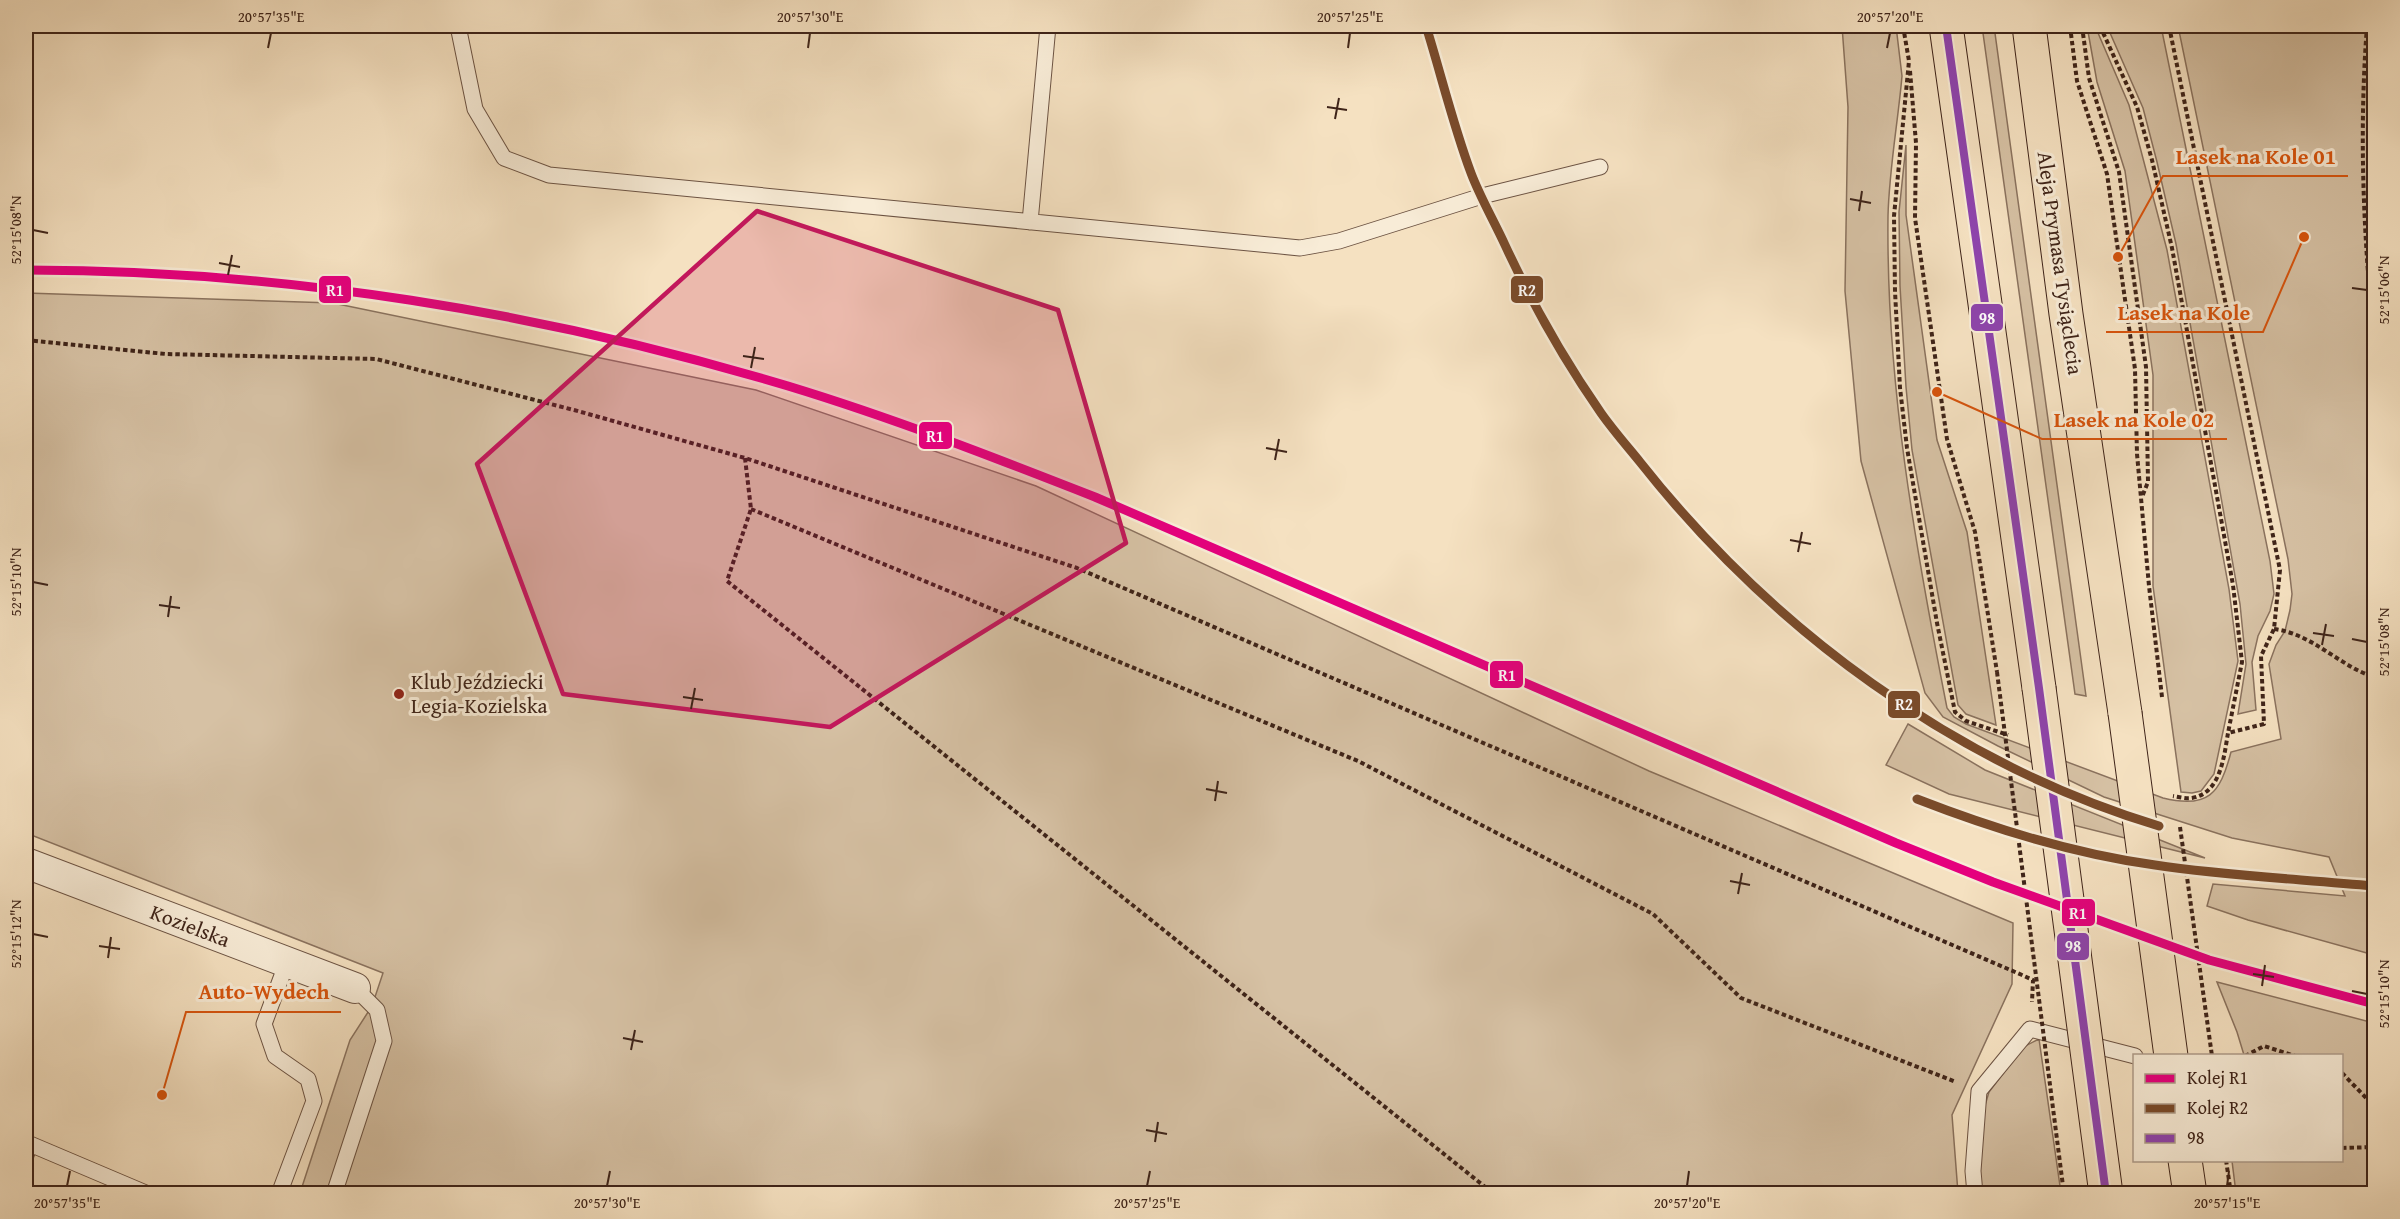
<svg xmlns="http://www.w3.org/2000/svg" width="2400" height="1219" viewBox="0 0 2400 1219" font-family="'Gentium Book Plus',serif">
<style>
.green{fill:#d6c1a4;stroke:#8a725e;stroke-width:1.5}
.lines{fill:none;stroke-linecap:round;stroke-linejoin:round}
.service-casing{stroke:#6c5343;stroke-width:17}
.minor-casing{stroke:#6c5343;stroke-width:32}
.primary-casing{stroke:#3f2419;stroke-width:35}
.path{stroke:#3f2419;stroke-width:4;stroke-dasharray:4.5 3;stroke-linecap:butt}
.service{stroke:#f8ecd7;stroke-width:15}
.minor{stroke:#f8ecd7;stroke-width:30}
.primary{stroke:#f5e1c1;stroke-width:33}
.primary-bridge-casing{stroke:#3f2419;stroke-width:35;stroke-linecap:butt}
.path-bridge{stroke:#3f2419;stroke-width:4;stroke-dasharray:4.5 3;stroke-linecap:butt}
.primary-bridge{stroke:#f5e1c1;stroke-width:33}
.bus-1-casing{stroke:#f8ecd7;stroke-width:12}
.bus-1{stroke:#8e44ad;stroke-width:8}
.rail-1-casing{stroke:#f8ecd7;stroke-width:14}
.rail-2-casing{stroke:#f8ecd7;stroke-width:14}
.rail-1{stroke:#e5007d;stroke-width:9}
.rail-2{stroke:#7a4b2a;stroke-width:9}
.marked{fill:#c2185b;fill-opacity:0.2;stroke:#c2185b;stroke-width:4.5;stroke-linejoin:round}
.ticks{fill:none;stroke:#3f2419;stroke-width:2}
.poi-dot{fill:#8f2418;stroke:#f8ecd7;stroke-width:2}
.labels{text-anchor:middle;stroke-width:6;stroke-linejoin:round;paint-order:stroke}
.street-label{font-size:21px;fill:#3f2419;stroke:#f8ecd7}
.poi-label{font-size:21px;fill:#3f2419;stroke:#f8ecd7;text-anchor:start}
.leader{fill:none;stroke:#d7540d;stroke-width:2}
.callout-dot{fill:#d7540d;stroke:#f8ecd7;stroke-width:2}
.callout-label{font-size:22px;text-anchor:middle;font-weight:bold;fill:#d7540d;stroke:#f8ecd7;stroke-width:6;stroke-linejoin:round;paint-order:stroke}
.line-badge{stroke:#f8ecd7;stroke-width:2}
.badge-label{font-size:16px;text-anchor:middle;font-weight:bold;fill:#fff}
.neatline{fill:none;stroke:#3f2419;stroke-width:2}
.ticks-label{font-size:15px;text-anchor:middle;fill:#3f2419}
</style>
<rect width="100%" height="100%" fill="#f5e1c1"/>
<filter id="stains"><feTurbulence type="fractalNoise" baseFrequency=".00333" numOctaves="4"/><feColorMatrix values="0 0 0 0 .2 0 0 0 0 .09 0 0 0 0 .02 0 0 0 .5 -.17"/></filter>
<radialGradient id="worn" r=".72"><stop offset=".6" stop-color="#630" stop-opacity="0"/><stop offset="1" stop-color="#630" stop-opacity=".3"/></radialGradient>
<path class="green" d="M1842,26H1896L1902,76C1898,122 1889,170 1888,216C1886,383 1915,545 1947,708L1954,717L1966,724L2163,798C2208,809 2220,794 2231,752L2281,739L2269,664L2276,645L2285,631L2290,610L2292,594L2288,559L2178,26H2374V955L2248,920L2207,906L2213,884L2345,896L2329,857L2232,838L2104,797L1998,746L1943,717L1925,693L1861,461L1845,291L1848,107Z
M1982,26H1994L2086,696L2075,694Z
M2087,26H2095L2129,105L2167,250L2229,589L2238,661L2214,774L2201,791L2192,793L2181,792L2153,586V375L2125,171L2097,82Z
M2107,26H2161L2270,561L2274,594L2270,611L2258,636L2252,662L2256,710L2238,714L2246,664L2240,604L2176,244L2157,162L2143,108Z
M1906,145V215L1937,440L1967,532L1996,725L1966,714L1958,705L1912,450L1906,387L1900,286L1899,212Z
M26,293L333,303L756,390L1036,486L1649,771L2013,923L2012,984L1952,1115L1958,1193H300L350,1040L372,1006L383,973L26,833Z
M1908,724L1985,770L2205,858L1949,794L1886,765Z
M2217,982L2374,1023V1193H2236L2232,1161L2342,1160V1056L2244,1055L2237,1032Z
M2039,1039L2061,1193L1981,1194L1980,1173L1983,1112L1989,1092L2023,1047Z"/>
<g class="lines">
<defs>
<path id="service" d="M458,26L475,109L504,158L549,175L1300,248L1339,241L1482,196L1600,167
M1030,222L1048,26
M26,1155L30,1144L148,1194
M279,1194L314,1101L308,1079L275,1056L264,1024L287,962
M334,1194L384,1041L377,1010L355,988
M1975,1194L1973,1171L1979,1091L2030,1029L2135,1056"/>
<path id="minor" d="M26,863L355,988"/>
<path id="primary" d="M1946,26L2039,688
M2029,26L2066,314L2125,713
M2185,1160L2190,1194"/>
</defs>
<use href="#service" class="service-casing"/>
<use href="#minor" class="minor-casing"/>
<use href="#primary" class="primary-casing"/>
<path class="path" d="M1903,26L1909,61L1894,216L1895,291L1900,388L1907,448L1937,623L1955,712L1966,721L2008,735
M2070,26L2077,81L2107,174L2135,369L2137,454L2149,586L2162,697
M2082,26L2089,78L2119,172L2146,367L2148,482L2142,497
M2100,26L2137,107L2152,160L2172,248L2233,585L2242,662L2228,733
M2169,26L2280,570L2274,629L2261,656L2264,724L2228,733C2224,756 2221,793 2192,798C2186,799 2179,797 2173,796
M2367,26C2359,129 2363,235 2374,338
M1910,71L1916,143L1915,218L1947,439L1975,532L1997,672
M26,340L166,354L376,359L574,410L745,458L1077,568L2022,975L2033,980L2032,1002
M745,458L751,509L727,581L1494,1194
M751,509L1358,761L1653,914L1741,998L1956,1082
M2274,629C2313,634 2339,666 2374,677
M2245,1056L2264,1046L2295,1056
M2342,1073L2374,1106
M2342,1148L2374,1147
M2226,1160L2231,1194"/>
<use href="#service" class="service"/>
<use href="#minor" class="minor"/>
<use href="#primary" class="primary"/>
<defs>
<path id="primary-bridge" d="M2039,688L2106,1194
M2125,713L2171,1056"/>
</defs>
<use href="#primary-bridge" class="primary-bridge-casing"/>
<path class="path-bridge" d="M1997,672L2064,1194
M2180,827L2212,1056"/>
<use href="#primary-bridge" class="primary-bridge"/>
<defs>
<path id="bus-1" d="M1946,26L2039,688L2106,1194"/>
</defs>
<use href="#bus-1" class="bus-1-casing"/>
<use href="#bus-1" class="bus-1"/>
<defs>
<path id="rail-1" d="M26,270C283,270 542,312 788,386C893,418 993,457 1095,497L1896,843L1993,882L2209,960L2374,1004"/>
<path id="rail-2" d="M1426,26C1441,74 1453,125 1471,173C1480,197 1494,221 1505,245C1532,303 1564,360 1601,413C1613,430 1627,446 1640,462C1772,629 1954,764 2159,826
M1917,799C1994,829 2074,854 2155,865C2228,876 2301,879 2374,886"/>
</defs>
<use href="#rail-1" class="rail-1-casing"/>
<use href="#rail-2" class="rail-2-casing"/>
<use href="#rail-1" class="rail-1"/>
<use href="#rail-2" class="rail-2"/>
</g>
<path class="marked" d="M757,211L1058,310L1126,543L830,727L563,694L477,464Z"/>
<path class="ticks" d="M268,48L271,33M808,48L810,33M1348,48L1350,33M1887,48L1890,33M1327,107L1347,110M1335,119L1339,98M1850,199L1871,203M1859,211L1862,191M33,230L48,233M219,263L240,267M228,275L232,255M2352,288L2367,290M743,356L764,359M751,368L755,347M1266,448L1287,452M1275,460L1279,439M1790,540L1811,544M1798,552L1802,532M33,582L48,585M159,605L180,608M168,617L171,596M2313,633L2334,636M2352,639L2367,642M2322,645L2326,624M683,697L703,700M691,709L695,688M1206,789L1227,793M1215,801L1218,781M1730,881L1750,885M1738,894L1742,873M33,934L48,937M99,946L120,949M108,958L111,937M2253,974L2274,977M2262,986L2265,965M2352,991L2367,994M623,1038L643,1042M631,1050L635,1030M1146,1130L1167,1134M1155,1142L1158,1122M67,1186L70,1171M607,1186L610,1171M1147,1186L1150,1171M1687,1186L1689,1171M2227,1186L2229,1171"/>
<circle class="poi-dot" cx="399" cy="694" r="6"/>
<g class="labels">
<g class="street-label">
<text transform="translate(2060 263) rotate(82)" y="7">Aleja Prymasa Tysiąclecia</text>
<text transform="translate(190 926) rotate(21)" y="7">Kozielska</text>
</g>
<g class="poi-label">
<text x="411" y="689">Klub Jeździecki<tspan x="411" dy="24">Legia-Kozielska</tspan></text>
</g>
</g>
<path class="leader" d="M2118 257L2163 176H2348M2304 237L2263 332H2106M1937 392L2042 439H2227M162 1095L186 1012H341"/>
<g class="callout-dot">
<circle cx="2118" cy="257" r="6"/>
<circle cx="2304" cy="237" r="6"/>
<circle cx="1937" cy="392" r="6"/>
<circle cx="162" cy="1095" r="6"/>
</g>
<g class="callout-label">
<text x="2256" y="164">Lasek na Kole 01</text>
<text x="2184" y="320">Lasek na Kole</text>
<text x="2134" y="427">Lasek na Kole 02</text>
<text x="264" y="999">Auto-Wydech</text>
</g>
<g class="line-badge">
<rect x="1510" y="275" width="34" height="29" rx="6" fill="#7a4b2a"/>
<rect x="318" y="275" width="34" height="29" rx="6" fill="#e5007d"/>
<rect x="1970" y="303" width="34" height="29" rx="6" fill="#8e44ad"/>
<rect x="918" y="421" width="35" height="29" rx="6" fill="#e5007d"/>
<rect x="1489" y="660" width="35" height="29" rx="6" fill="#e5007d"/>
<rect x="1887" y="690" width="34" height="29" rx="6" fill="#7a4b2a"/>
<rect x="2061" y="898" width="35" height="29" rx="6" fill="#e5007d"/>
<rect x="2056" y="932" width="34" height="29" rx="6" fill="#8e44ad"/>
</g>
<g class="badge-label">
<text x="1527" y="296">R2</text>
<text x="335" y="296">R1</text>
<text x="1987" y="324">98</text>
<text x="935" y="442">R1</text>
<text x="1507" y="681">R1</text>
<text x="1904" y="710">R2</text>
<text x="2078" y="919">R1</text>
<text x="2073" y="952">98</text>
</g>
<rect width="2400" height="1219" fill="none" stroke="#f5e1c1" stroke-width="66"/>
<rect x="2133" y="1054" width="210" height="108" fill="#f8ecd7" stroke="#ae9c8b" stroke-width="1.5"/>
<rect x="2145" y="1074" width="30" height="9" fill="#e5007d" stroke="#ae9c8b" stroke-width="1.5"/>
<text x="2187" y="1084" font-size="18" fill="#3f2419">Kolej R1</text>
<rect x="2145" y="1104" width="30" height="9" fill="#7a4b2a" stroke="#ae9c8b" stroke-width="1.5"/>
<text x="2187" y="1114" font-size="18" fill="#3f2419">Kolej R2</text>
<rect x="2145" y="1134" width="30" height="9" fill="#8e44ad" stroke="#ae9c8b" stroke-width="1.5"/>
<text x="2187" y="1144" font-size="18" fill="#3f2419">98</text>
<rect x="33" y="33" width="2334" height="1153" class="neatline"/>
<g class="ticks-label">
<text x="271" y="22">20°57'35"E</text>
<text x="810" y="22">20°57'30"E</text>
<text x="1350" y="22">20°57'25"E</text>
<text x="1890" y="22">20°57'20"E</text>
<text transform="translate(16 230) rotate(-90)" y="5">52°15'08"N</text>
<text transform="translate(2384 290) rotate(-90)" y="5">52°15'06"N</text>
<text transform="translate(16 582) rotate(-90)" y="5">52°15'10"N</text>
<text transform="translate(2384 642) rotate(-90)" y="5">52°15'08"N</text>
<text transform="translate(16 934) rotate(-90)" y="5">52°15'12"N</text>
<text transform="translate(2384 994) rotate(-90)" y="5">52°15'10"N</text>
<text x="67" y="1208">20°57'35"E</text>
<text x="607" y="1208">20°57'30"E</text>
<text x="1147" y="1208">20°57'25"E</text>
<text x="1687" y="1208">20°57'20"E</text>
<text x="2227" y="1208">20°57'15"E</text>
</g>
<rect width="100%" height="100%" filter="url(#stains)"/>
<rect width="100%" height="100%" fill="url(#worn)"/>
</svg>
